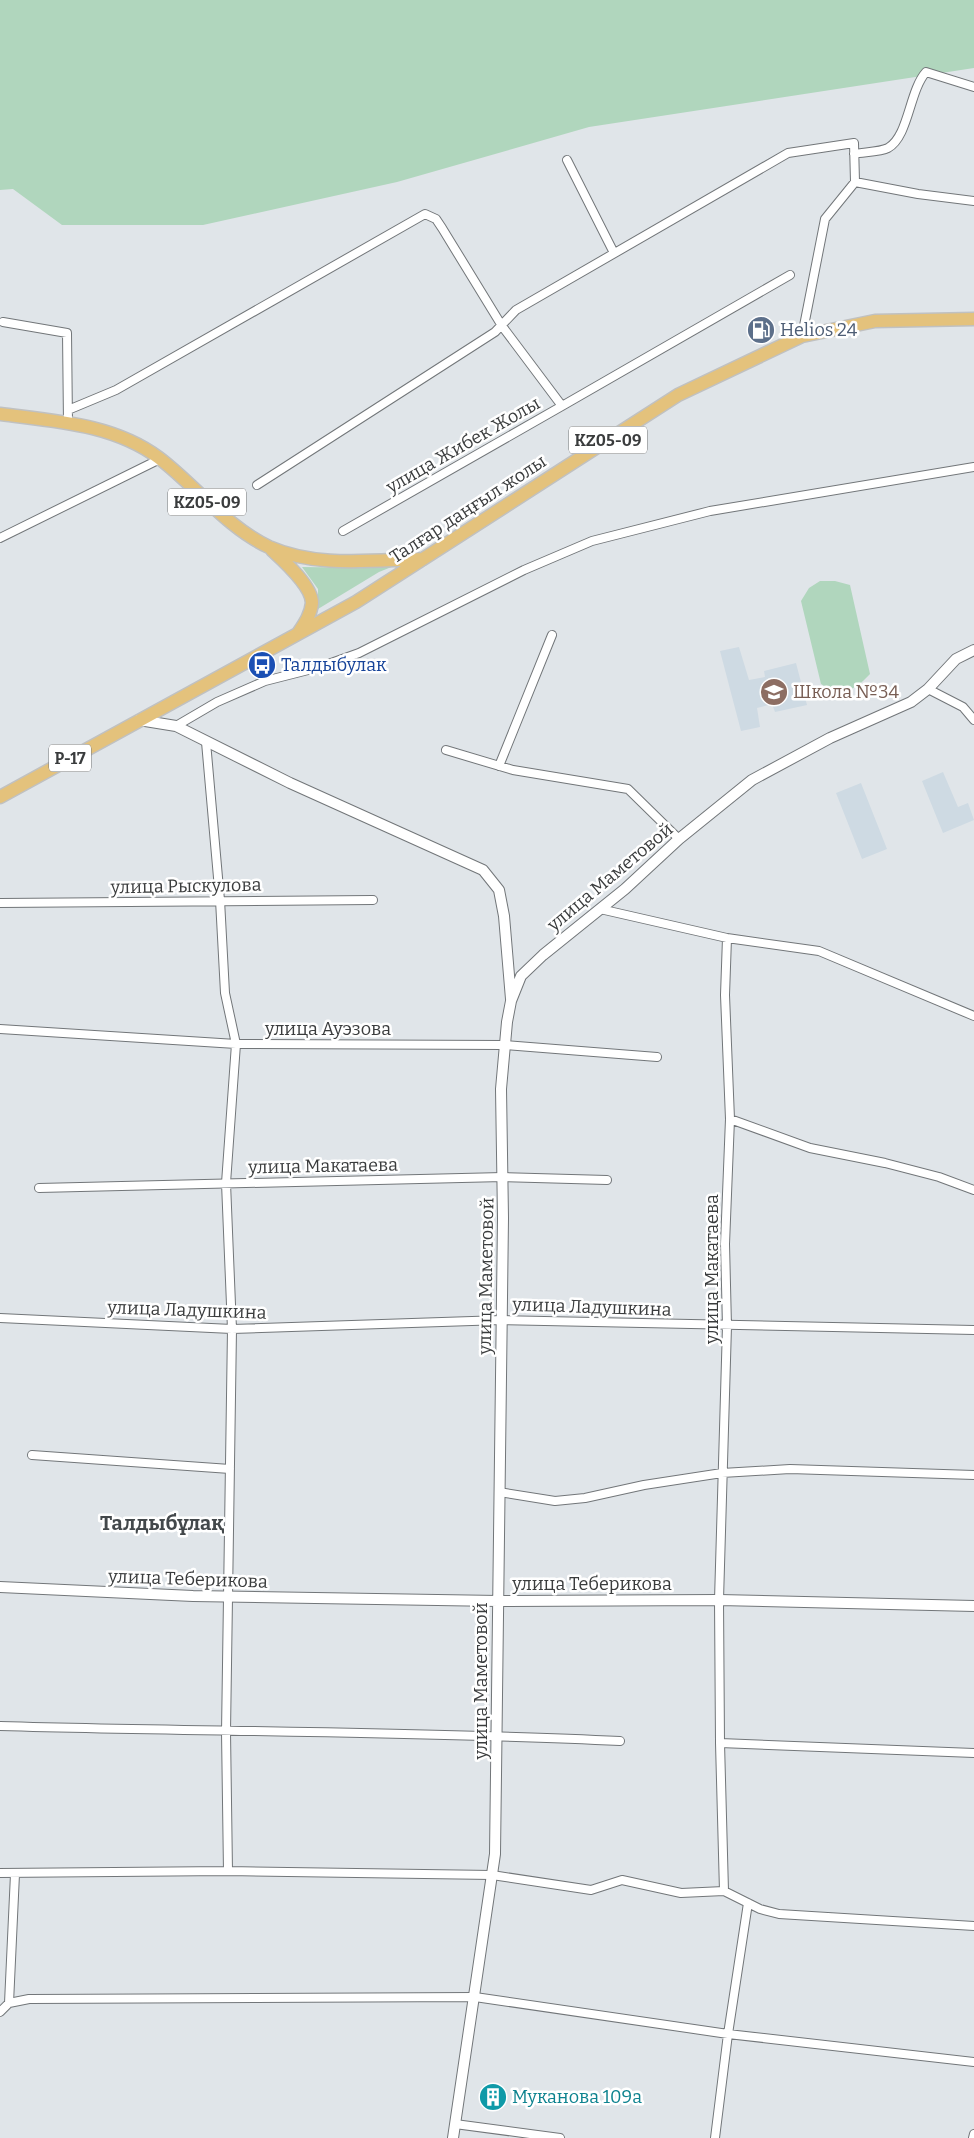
<svg xmlns="http://www.w3.org/2000/svg" width="974" height="2138" viewBox="0 0 974 2138" font-family="Bitter,serif">
<style>
.built{fill:#cedae3}
.green{fill:#b0d6bd}
.lines{fill:none;stroke-linecap:round;stroke-linejoin:round}
.minor-casing{stroke:#727679;stroke-width:10}
.tertiary-casing{stroke:#727679;stroke-width:12}
.primary-casing{stroke:#c0c1c1;stroke-width:15}
.minor{stroke:#fff;stroke-width:8}
.tertiary{stroke:#fff;stroke-width:10}
.primary{stroke:#e4c27c;stroke-width:12}
.labels{text-anchor:middle;stroke-width:5;stroke-linejoin:round;paint-order:stroke}
.shield{fill:#fff;stroke:#757677;stroke-width:1}
.shield-label{font-size:16px;font-weight:bold;fill:#3a3c3d}
.service-label{font-size:18px;fill:#4e5e75;stroke:#fff;text-anchor:start}
.street-label{font-size:18px;fill:#3a3c3d;stroke:#fff}
.transit-label{font-size:18px;fill:#164399;stroke:#fff;text-anchor:start}
.education-label{font-size:18px;fill:#785e54;stroke:#fff;text-anchor:start}
.culture-label{font-size:18px;fill:#0d838f;stroke:#fff;text-anchor:start}
.quarter-label{font-size:20px;font-weight:bold;fill:#43484b;stroke:#fff}
</style>
<rect width="100%" height="100%" fill="#e0e5e9"/>
<path class="built" d="M739,647L749,680L765,677L764,671L796,663L807,705L775,712L772,704L757,708L760,727L741,731L720,651Z
M943,772L958,807L968,803L974,820L943,833L922,781Z
M861,783L887,849L862,859L836,793Z"/>
<path class="green" d="M0,0H974V68L589,127L397,182L203,225H62L13,189L0,190Z
M399,564L379,572L318,609V589L302,567L376,568Z
M820,581H835L850,585L870,674C854,691 843,697 821,684L801,601L809,588Z"/>
<g class="lines">
<defs>
<path id="minor" d="M854,154C864,152 880,152 888,148C909,136 909,91 926,72L974,87
M567,160L614,253
M3,322L67,333L68,423
M802,336L825,219L855,182L918,194L974,201
M562,406L790,275
M68,410L116,390L425,214L436,219L442,228L502,326L562,406L343,531
M257,485L495,332L516,310L788,153L854,143L855,182
M0,538L160,459
M928,689L963,707L974,720
M176,726L217,702L265,681L320,667L359,653L524,570L592,541L710,511L974,467
M206,742L220,900L225,993L236,1044L226,1183L232,1329L226,1732L228,1871
M446,750L513,770L628,789L679,839
M499,766L552,635
M0,903L373,900
M600,909L727,938L819,951L974,1016
M727,938L725,995L730,1119L725,1244L727,1326L719,1600L720,1743L974,1753
M0,1029L236,1044L505,1045L657,1057
M730,1119L810,1148L885,1163L939,1177L974,1190
M39,1188L503,1177L607,1180
M0,1318L232,1329L502,1320L974,1330
M32,1455L230,1469
M499,1492L555,1501L585,1498L644,1485L722,1473L790,1469L974,1475
M0,1726C207,1732 414,1731 620,1741
M720,1743L724,1891L760,1909L779,1914L974,1926
M0,1873L228,1871L492,1875L591,1890L622,1880L681,1893L724,1891
M9,2003L15,1874
M0,2012L9,2003L29,1999L475,1997L728,2034L974,2062
M455,2124L560,2138
M715,2138L728,2034L748,1903
M973,2138L974,2134"/>
<path id="tertiary" d="M139,720L176,726L290,783L483,870L499,890L504,916L511,999
M0,1587L193,1596L498,1601L719,1600L974,1606
M453,2138L495,1854L503,1218L501,1089L507,1022L511,1001L521,976L543,955L625,889L679,839L752,780L830,738L911,702L928,689L956,659L974,650"/>
<path id="primary" d="M0,414C54,421 114,424 159,458C196,486 226,527 269,547C317,568 372,560 423,559
M272,550C284,561 312,586 312,603C311,614 305,623 299,632
M0,797L356,602L678,395L802,336L875,321L974,319"/>
</defs>
<use href="#minor" class="minor-casing"/>
<use href="#tertiary" class="tertiary-casing"/>
<use href="#primary" class="primary-casing"/>
<use href="#minor" class="minor"/>
<use href="#tertiary" class="tertiary"/>
<use href="#primary" class="primary"/>
</g>
<defs>
<symbol id="fuel-disc" viewBox="-11 -11 22 22"><circle r="9.5" fill="#5c6f8a" stroke="#fff"/><path d="M-5.5-6h7V0h2V4h1.3V-2.5L3-4.5l.8-.8L6-3V5H2.5V1h-1V6h-7ZM-4.2-4.7v3.2H.2V-4.7Z" fill="#fff"/></symbol>
<symbol id="bus-disc" viewBox="-11 -11 22 22"><circle r="9.5" fill="#1a4fb4" stroke="#fff"/><path d="M-5-6H5V4H4V6H2V4H-2V6H-4V4H-5ZM-3.5-4V0h7V-4ZM-3.5 1.2v1.5H-2V1.2ZM2 1.2v1.5H3.5V1.2Z" fill="#fff"/></symbol>
<symbol id="school-disc" viewBox="-11 -11 22 22"><circle r="9.5" fill="#8d6e63" stroke="#fff"/><path d="M0-5L7-2L0 1L-7-2ZM-4 1L0 2.5L4 1V4Q0 6-4 4Z" fill="#fff"/></symbol>
<symbol id="building-disc" viewBox="-11 -11 22 22"><circle r="9.5" fill="#0f9aa8" stroke="#fff"/><path d="M-4-6H4V6H1V3H-1V6H-4ZM-2.5-4.3h1.7v1.8h-1.7ZM.8-4.3h1.7v1.8H.8ZM-2.5-1h1.7V.8h-1.7ZM.8-1h1.7V.8H.8Z" fill="#fff"/></symbol>
</defs>
<g fill-rule="evenodd">
<use href="#fuel-disc" x="745" y="314" width="32" height="32"/>
<use href="#bus-disc" x="246" y="649" width="32" height="32"/>
<use href="#school-disc" x="758" y="676" width="32" height="32"/>
<use href="#building-disc" x="477" y="2081" width="32" height="32"/>
</g>
<g class="labels">
<g class="shield">
<rect x="569" y="426.5" width="78" height="27" rx="4"/>
<rect x="168" y="488.5" width="78" height="27" rx="4"/>
<rect x="49" y="744.5" width="42" height="27" rx="4"/>
</g>
<g class="shield-label">
<text x="608" y="446">KZ05-09</text>
<text x="207" y="508">KZ05-09</text>
<text x="70" y="764">P-17</text>
</g>
<g class="service-label">
<text x="780" y="336">Helios 24</text>
</g>
<g class="street-label">
<text transform="translate(463 445) rotate(-30)" y="6">улица Жибек Жолы</text>
<text transform="translate(468 509) rotate(-33)" y="6">Талғар даңғыл жолы</text>
<text transform="translate(610 877) rotate(-40)" y="6">улица Маметовой</text>
<text transform="translate(186 886) rotate(-1)" y="6">улица Рыскулова</text>
<text x="328" y="1035">улица Ауэзова</text>
<text transform="translate(323 1166) rotate(-1)" y="6">улица Макатаева</text>
<text transform="translate(712 1269) rotate(-90)" y="6">улица Макатаева</text>
<text transform="translate(486 1276) rotate(-89)" y="6">улица Маметовой</text>
<text transform="translate(592 1307) rotate(2)" y="6">улица Ладушкина</text>
<text transform="translate(187 1310) rotate(2)" y="6">улица Ладушкина</text>
<text transform="translate(188 1579) rotate(2)" y="6">улица Теберикова</text>
<text x="592" y="1590">улица Теберикова</text>
<text transform="translate(481 1681) rotate(-90)" y="6">улица Маметовой</text>
</g>
<g class="transit-label">
<text x="281" y="671">Талдыбулак</text>
</g>
<g class="education-label">
<text x="793" y="698">Школа №34</text>
</g>
<g class="culture-label">
<text x="512" y="2103">Муканова 109а</text>
</g>
<g class="quarter-label">
<text x="162" y="1530">Талдыбұлақ</text>
</g>
</g>
</svg>
